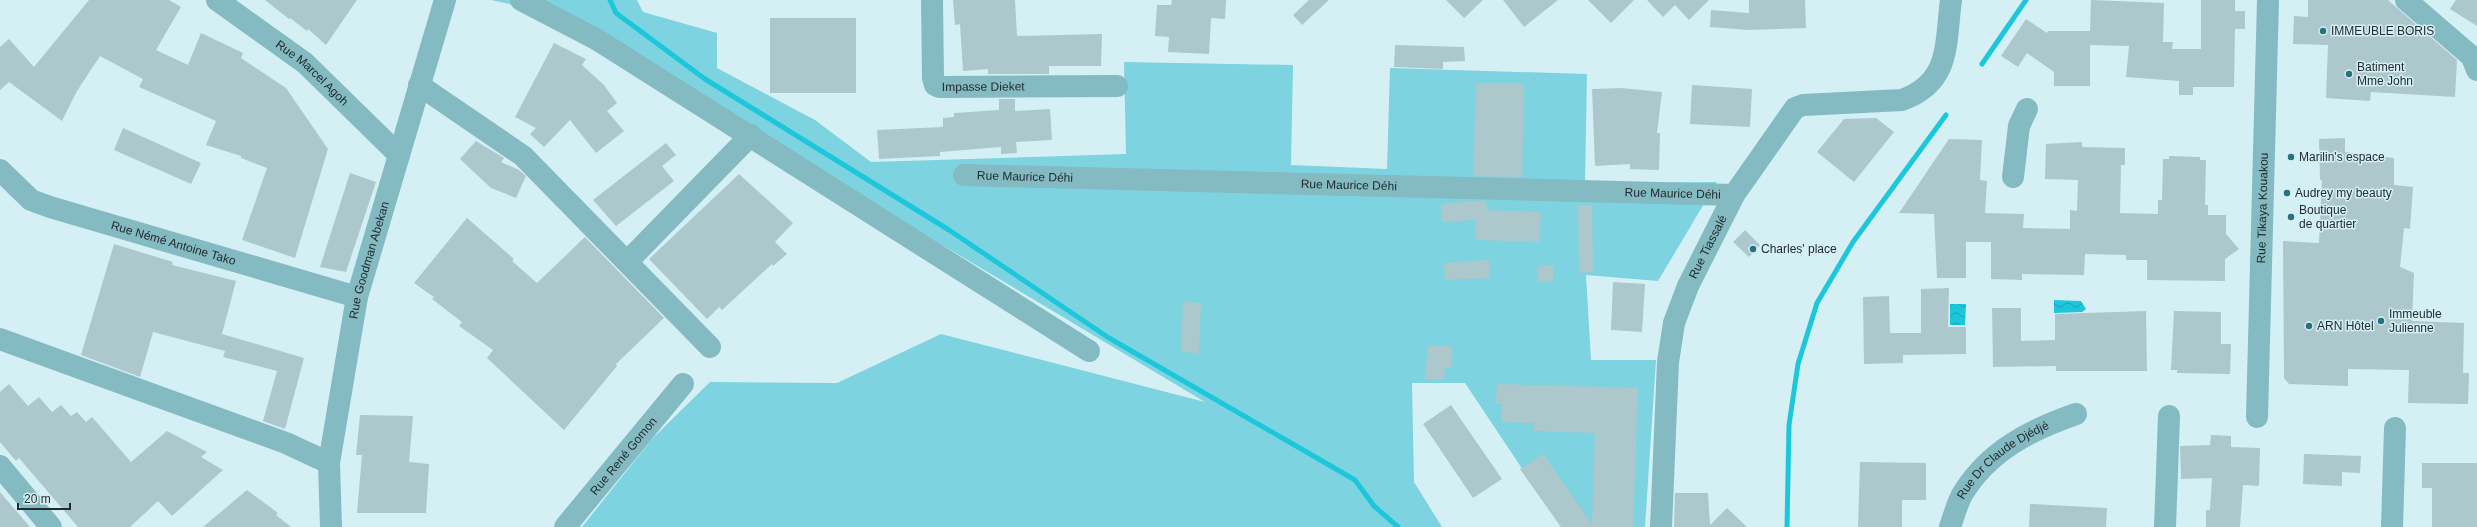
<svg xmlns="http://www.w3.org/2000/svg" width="2477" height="527" viewBox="0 0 2477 527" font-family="Helvetica,sans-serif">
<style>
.green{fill:#7dd3df}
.water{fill:url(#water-waves)}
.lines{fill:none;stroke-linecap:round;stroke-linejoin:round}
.stream{stroke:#1dc7db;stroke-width:5}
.building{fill:#adc8cc}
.minor{stroke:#84bac2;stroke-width:22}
.poi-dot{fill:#29727c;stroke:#d5f0f4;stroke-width:1.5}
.labels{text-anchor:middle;stroke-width:3;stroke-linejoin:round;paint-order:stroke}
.poi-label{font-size:12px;fill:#222c2e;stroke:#d5f0f4;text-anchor:start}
.street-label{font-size:12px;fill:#222c2e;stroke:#d5f0f4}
</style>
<defs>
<pattern id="water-waves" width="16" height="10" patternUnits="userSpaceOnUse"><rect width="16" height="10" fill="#1dc7db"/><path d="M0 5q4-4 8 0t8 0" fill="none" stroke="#19a2b2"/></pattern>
</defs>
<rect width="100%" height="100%" fill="#d5f0f4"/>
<path class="green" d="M491,0H637L643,12L717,33V68L815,120L871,162L1126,154L1124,62L1293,65L1291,165L1387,169L1390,68L1587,74L1585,183L1717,182L1658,281L1586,275L1591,360H1656L1645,527H1561L1465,383H1412L1414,482L1442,527H582L652,439L710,382L837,383L941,334L1205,402L556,14Z"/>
<path class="water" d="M2054,300L2081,301L2086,309L2082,312L2054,313Z
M1950,304H1966L1965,325H1950Z"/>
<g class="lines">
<path class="stream" d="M610,0L616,13L705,79L949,230L1109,338L1355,480L1374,506L1398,527
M1982,64L2026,0
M1787,527L1789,425L1798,364L1817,303L1853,242L1946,115"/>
</g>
<path class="building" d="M89,0H169L181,7L156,50L188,65L201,33L243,53L241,58L286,88L328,149L295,258L242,240L267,168L241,158V156L206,145L216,121L139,87L143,79L100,56L77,91L62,121L9,82L0,90V47L9,39L34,67Z
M265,0H357L326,45L308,29L307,31L290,18L289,19Z
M953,0H1015L1017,36L1102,34L1101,66H1049V74H988V69L963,71L960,24L955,25Z
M1172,0H1226L1225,19L1211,18L1209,54L1168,52L1169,37L1155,36L1157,5H1171Z
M1309,0H1329L1302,25L1293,15Z
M1446,0H1483L1464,18Z
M1503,0H1558L1524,27Z
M1588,0H1634L1611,23Z
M1647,0H1709L1689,20L1675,5L1663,17Z
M1749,0H1805L1806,28L1748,30L1710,27L1711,10L1749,13Z
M2091,0L2164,3L2163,42H2173L2172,49H2201V0H2235V11H2245V29H2235L2234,87H2193V95H2179V81L2126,77L2129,46L2090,45V86H2054V72L2027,53L2018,67L2001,56L2026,19L2047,33L2048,31H2090Z
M2308,0H2388L2457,60L2455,97L2371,92L2370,101L2326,98L2328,45L2293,44L2294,16L2308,17Z
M2456,0H2477V26L2450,9Z
M770,18H856V93H770Z
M554,43L586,59L582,65L604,85L617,103L607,111L624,131L596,153L570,120L544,147L530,134L536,128L515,117Z
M1395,45L1464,47L1465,61L1443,62V69L1394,67Z
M1476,83H1524L1522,177L1473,176Z
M1692,85L1752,89L1750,127L1690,124Z
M1621,88L1662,92L1657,133H1660L1659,170L1630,169V164L1595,166L1592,89Z
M999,99H1015V111L1050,109L1052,140L1016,142L1017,153L1001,154V147L940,152V156L879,159L877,130L943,127V118L954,117V113L999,110Z
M1876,118L1894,132L1854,182L1817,152L1844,119Z
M123,128L201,163L191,184L114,150Z
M2345,138V152L2394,158V185L2413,187L2410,229L2404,228L2400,267L2414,273L2412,321L2464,323L2463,373H2469L2468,404L2408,403L2409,370L2348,369V386L2289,384L2284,378L2283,241L2319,243L2322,180H2320L2319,139Z
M1949,139L1982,140L1980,180L1987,181L1985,213L2024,214L2023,228L2070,229V210L2077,211L2078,180L2045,179L2046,144L2082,142V147L2125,148V165H2121L2120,213L2158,214V200H2162L2163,159H2169V156L2200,157V160H2206L2205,205H2208V215H2226V234L2239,249L2225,259V281L2147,280V260H2126V255L2085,254L2084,275L2022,274V280L1991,279V242H1966V278H1937L1934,214L1899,213Z
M476,141L504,158L501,162L519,170L526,176L516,198L491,188L460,159Z
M666,143L676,155L662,166L674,181L616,226L593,200Z
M350,173L376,182L346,272L320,267Z
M739,174L793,223L775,242L787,254L773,266L772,264L722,310L719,307L707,319L649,259Z
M1473,201H1486L1487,210L1541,212L1539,242L1476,240L1475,220L1442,222L1441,204Z
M1578,205H1592L1593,272L1579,273Z
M467,218L514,259L512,261L537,283L585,237L664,318L616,364L617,366L564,430L487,358L493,350L459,326L462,322L432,299L434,297L414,283Z
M1745,230L1760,245L1749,257L1733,242Z
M114,244L173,262L172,265L236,281L222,334L304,358L285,429L263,421L277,371L223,357L225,351L153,332L140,377L81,355Z
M1489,260L1490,278L1445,280L1444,263Z
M1538,265H1553V282H1538Z
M1613,282L1645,284L1642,332L1611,330Z
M1949,288L1948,327H1966V354L1903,355V363L1864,364L1863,297L1889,296L1890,333H1921V289Z
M1183,302L1201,303L1199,353L1181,352Z
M1992,308H2021V341L2055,340V314L2146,311L2147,371H2056V366L1993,367Z
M2174,311L2221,312V344H2231L2230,374L2177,373V370H2171Z
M1428,346H1452L1451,368L1445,367L1444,380L1425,379Z
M9,384L28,406L39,397L52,412L61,405L71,416L77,412L86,422L92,417L131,462L167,431L207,452L201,457L223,470L172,516L158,501L130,527H78L19,458L16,461L0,442V392Z
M1497,384L1638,388L1633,527H1561L1520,469L1543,454L1592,524L1595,433L1534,431V423L1501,422L1502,404H1496Z
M1451,405L1502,479L1473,498L1423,424Z
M360,415L413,416L409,462L429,464L426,513H357L362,455H356Z
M2211,435L2231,436V447L2260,448L2259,486L2243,485L2240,527H2206V510H2210L2212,478L2181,479L2180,446L2210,445Z
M2304,454L2361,456L2360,473L2342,472V486L2303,484Z
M1860,462L1926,463V500H1902V527H1858Z
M2422,463H2477V527H2432V488H2422Z
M247,490L278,513L276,515L291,527H203Z
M0,492L30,527H0Z
M1675,493H1708L1710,525L1727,508L1747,527H1674Z
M2030,504L2107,508L2106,527H2029Z"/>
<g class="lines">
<g class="minor">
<path id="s1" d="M217,0L305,63L399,155"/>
<path d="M521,0L596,39L1089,351"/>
<path id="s2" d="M932,0L933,78L935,85L939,87L1117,86"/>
<path d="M2406,0L2472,57L2477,70"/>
<path d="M419,85L523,156L710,347"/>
<path id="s3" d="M0,170L31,200L50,207L357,297"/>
<path id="s4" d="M964,175L1734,195"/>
<path d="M2013,177L2019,126L2027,109"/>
<path d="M627,262L751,135"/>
<path d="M0,339L286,443L329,463"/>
<path id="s5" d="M2257,417L2268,0"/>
<path d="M0,466L51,527"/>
<path id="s6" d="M331,527L329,463L357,297L445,0"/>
<path id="s7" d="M565,527L683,384"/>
<path id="s8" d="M1661,527L1668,362L1674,323L1688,286L1734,195L1795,108L1803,105L1902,100C1951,82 1945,45 1951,0"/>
<path id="s9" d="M1950,527C1954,516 1957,503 1963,493C1989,451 2030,430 2076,414"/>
<path d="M2165,527L2169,416"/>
<path d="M2392,527L2395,428"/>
</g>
</g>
<g class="poi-dot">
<circle cx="2323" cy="31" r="4"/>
<circle cx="2349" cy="74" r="4"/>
<circle cx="2291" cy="157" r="4"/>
<circle cx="2287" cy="193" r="4"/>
<circle cx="2291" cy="217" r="4"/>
<circle cx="1753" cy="249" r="4"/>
<circle cx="2381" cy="321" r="4"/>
<circle cx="2309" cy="326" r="4"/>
</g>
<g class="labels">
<g class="poi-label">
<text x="2331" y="35">IMMEUBLE BORIS</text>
<text x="2357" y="71">Batiment<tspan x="2357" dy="14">Mme John</tspan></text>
<text x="2299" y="161">Marilin's espace</text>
<text x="2295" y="197">Audrey my beauty</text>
<text x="2299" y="214">Boutique<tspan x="2299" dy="14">de quartier</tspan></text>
<text x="1761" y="253">Charles' place</text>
<text x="2389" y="318">Immeuble<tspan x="2389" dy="14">Julienne</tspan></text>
<text x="2317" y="330">ARN Hôtel</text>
</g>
<g class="street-label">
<text dy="4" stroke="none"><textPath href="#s1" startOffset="120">Rue Marcel Agoh</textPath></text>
<text dy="4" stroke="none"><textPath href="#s2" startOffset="134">Impasse Dieket</textPath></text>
<text dy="4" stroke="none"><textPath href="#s4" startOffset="61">Rue Maurice Déhi</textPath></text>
<text dy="4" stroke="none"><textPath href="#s4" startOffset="385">Rue Maurice Déhi</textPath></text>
<text dy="4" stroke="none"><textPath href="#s4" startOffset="709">Rue Maurice Déhi</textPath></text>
<text dy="4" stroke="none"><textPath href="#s5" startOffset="209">Rue Tikaya Kouakou</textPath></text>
<text dy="4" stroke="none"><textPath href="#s3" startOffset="192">Rue Némé Antoine Tako</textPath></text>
<text dy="4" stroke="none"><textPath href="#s8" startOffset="288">Rue Tiassalé</textPath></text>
<text dy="4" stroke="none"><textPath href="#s6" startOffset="271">Rue Goodman Abekan</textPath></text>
<text dy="4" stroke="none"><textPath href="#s7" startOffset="92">Rue René Gomon</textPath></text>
<text dy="4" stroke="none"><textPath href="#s9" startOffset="89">Rue Dr Claude Djédjé</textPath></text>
</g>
</g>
<path d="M18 503v6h52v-6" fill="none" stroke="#222c2e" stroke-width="2"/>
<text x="24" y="503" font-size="12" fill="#222c2e" stroke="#d5f0f4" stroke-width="3" paint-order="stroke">20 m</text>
</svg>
